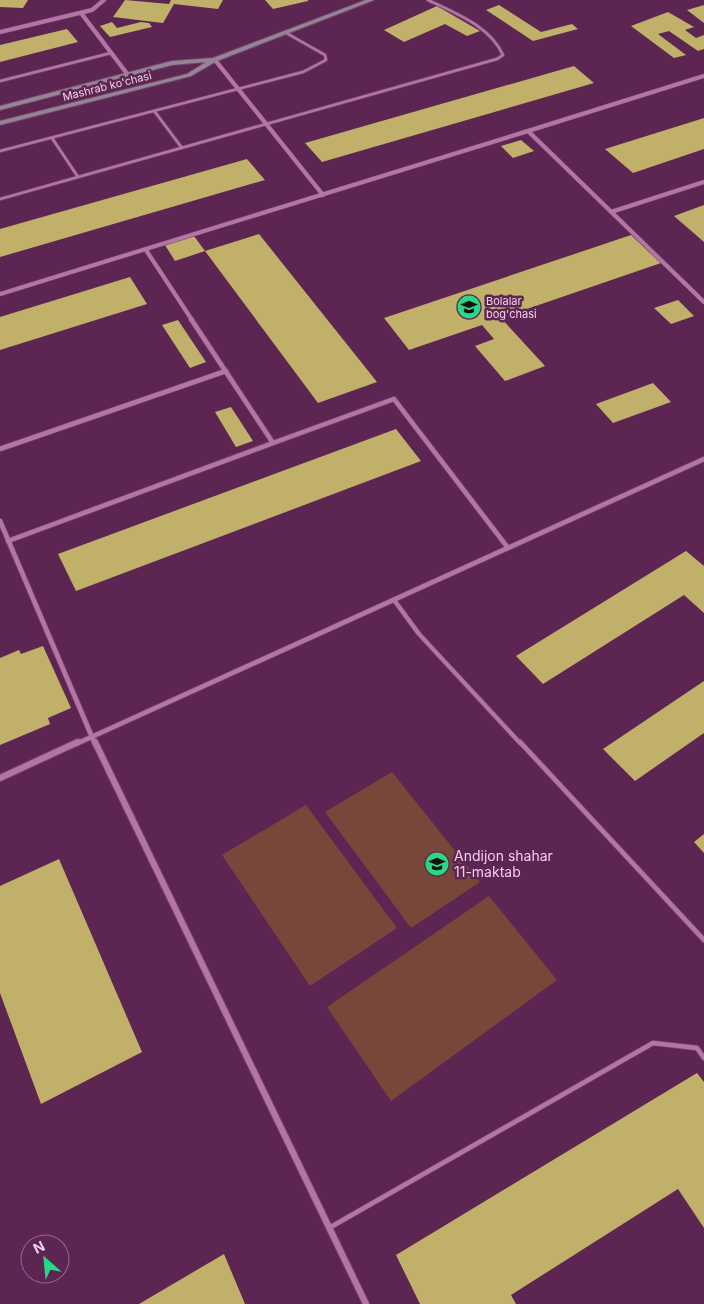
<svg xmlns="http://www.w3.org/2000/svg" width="704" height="1304" viewBox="0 0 704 1304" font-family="Inter,sans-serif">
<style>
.green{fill:#78473a}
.building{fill:#c1b06a}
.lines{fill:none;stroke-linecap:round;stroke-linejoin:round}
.service-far2-casing{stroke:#75446c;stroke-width:4}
.service-far1-casing{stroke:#75446c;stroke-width:5.5}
.service-casing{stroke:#75446c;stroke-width:6}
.minor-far2-casing{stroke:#75446c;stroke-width:5}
.minor-far1-casing{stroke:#75446c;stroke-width:6}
.minor-casing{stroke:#75446c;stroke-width:8}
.secondary-casing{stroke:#75446c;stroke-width:2}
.service-far2{stroke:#b475a5;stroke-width:2.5}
.service-far1{stroke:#b475a5;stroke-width:4}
.service{stroke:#b475a5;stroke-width:4.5}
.minor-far2{stroke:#b475a5;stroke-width:4}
.minor-far1{stroke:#b475a5;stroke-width:4.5}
.minor{stroke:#b475a5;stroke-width:6}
.secondary{fill:#948496;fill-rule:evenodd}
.labels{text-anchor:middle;stroke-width:5;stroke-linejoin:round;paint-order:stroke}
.far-street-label{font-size:11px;fill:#f2cfe8;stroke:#5d2552}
.far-poi-label{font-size:11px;fill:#f2cfe8;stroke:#5d2552;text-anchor:start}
.poi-label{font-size:14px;fill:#f2cfe8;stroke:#5d2552;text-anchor:start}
</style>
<rect width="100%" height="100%" fill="#5d2552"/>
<path class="green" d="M392,772L480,882L411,928L325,812Z
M306,805L397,928L310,986L222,855Z
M489,896L557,980L391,1101L327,1007Z"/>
<path class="building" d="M0,0H28L23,8L0,7Z
M125,0L169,4L171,0H223L218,9L174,4L163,23L113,17Z
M265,0H308V1L273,9Z
M499,5L541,32L572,24L578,29L533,41L486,10Z
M704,5V23L687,10Z
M437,6L480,31L467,36L445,24L404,42L384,30Z
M668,12L694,27L685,30L696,38L704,35V49L698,51L669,31L658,34L686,55L674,58L631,26Z
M112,22L117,28L141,22L149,23L152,27L110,37L100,26Z
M67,29L78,42L0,62V45Z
M574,66L594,83L322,162L305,143Z
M704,118V149L633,173L605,149Z
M521,140L534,151L513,158L501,146Z
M247,159L265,180L0,257V229Z
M704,205V242L674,216Z
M259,234L377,382L318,403L205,251Z
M631,235L661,263L501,318L545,366L505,381L475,346L494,339L482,325L409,350L384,318Z
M194,236L205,251L175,261L165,245Z
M130,277L147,304L0,350V317Z
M678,300L694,316L671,324L654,308Z
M178,320L206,362L190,368L162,325Z
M653,383L671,402L613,423L596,404Z
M231,407L253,441L236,447L215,412Z
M396,429L421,461L76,591L58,554Z
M686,551L704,566V613L684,595L543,684L516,656Z
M43,646L71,708L48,718L50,724L0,745V658L19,650L21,654Z
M704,681V733L635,781L603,749Z
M704,834V853L694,842Z
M59,859L142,1052L41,1104L0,993V886Z
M697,1073L704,1082V1228L678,1189L511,1295L516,1304H420L396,1255Z
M224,1254L245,1304H139Z"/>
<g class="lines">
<defs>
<path id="service-far2" d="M0,81L111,53
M155,112L182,148
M52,138L78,177
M0,151L303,72L326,60L325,55L288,34
M0,199L497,59L503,55C490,26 455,13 428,0"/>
<path id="service-far1" d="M394,600L419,634L521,744"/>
<path id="service" d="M520,742L704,940
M329,1228L653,1043L697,1048L704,1058"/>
<path id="minor-far2" d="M81,13L128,75
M0,32L92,10L104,0
M215,60L323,195
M704,76L528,131L704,302
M611,212L704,182
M146,250L192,320
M0,294L528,131"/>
<path id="minor-far1" d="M273,443L394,399L508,548
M0,449L226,371
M0,521L95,744
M8,541L273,443L191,319
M76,744L704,459"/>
<path id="minor" d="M95,742L366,1304
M0,778L78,742"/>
<path id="secondary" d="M366,0H374L217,61L191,76L0,125V121L187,74L206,62L172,65L0,110V106L172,61L213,58Z"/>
</defs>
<use href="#service-far2" class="service-far2-casing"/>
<use href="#service-far1" class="service-far1-casing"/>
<use href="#service" class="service-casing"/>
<use href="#minor-far2" class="minor-far2-casing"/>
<use href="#minor-far1" class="minor-far1-casing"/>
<use href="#minor" class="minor-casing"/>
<use href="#secondary" class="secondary-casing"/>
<use href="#service-far2" class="service-far2"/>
<use href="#service-far1" class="service-far1"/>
<use href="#service" class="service"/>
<use href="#minor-far2" class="minor-far2"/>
<use href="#minor-far1" class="minor-far1"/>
<use href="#minor" class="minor"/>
<use href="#secondary" class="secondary"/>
</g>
<defs>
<symbol id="school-disc" viewBox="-11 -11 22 22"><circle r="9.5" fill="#28d885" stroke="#5d2552"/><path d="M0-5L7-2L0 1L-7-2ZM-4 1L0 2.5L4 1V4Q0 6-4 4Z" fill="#111"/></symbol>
</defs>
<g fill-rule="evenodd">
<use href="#school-disc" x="455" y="293" width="28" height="28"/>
<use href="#school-disc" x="423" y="850" width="28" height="28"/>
</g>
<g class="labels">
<g class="far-street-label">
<text transform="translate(107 86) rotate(-14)" y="4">Mashrab ko'chasi</text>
</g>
<g class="far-poi-label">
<text x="486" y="305">Bolalar<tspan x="486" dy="13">bog'chasi</tspan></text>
</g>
<g class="poi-label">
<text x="454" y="861">Andijon shahar<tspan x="454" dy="16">11-maktab</tspan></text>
</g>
</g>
<g transform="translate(45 1259) rotate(333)"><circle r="24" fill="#5d2552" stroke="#99698e"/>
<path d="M0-4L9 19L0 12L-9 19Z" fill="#28d885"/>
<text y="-8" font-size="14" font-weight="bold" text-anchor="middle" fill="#f2cfe8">N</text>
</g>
</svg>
